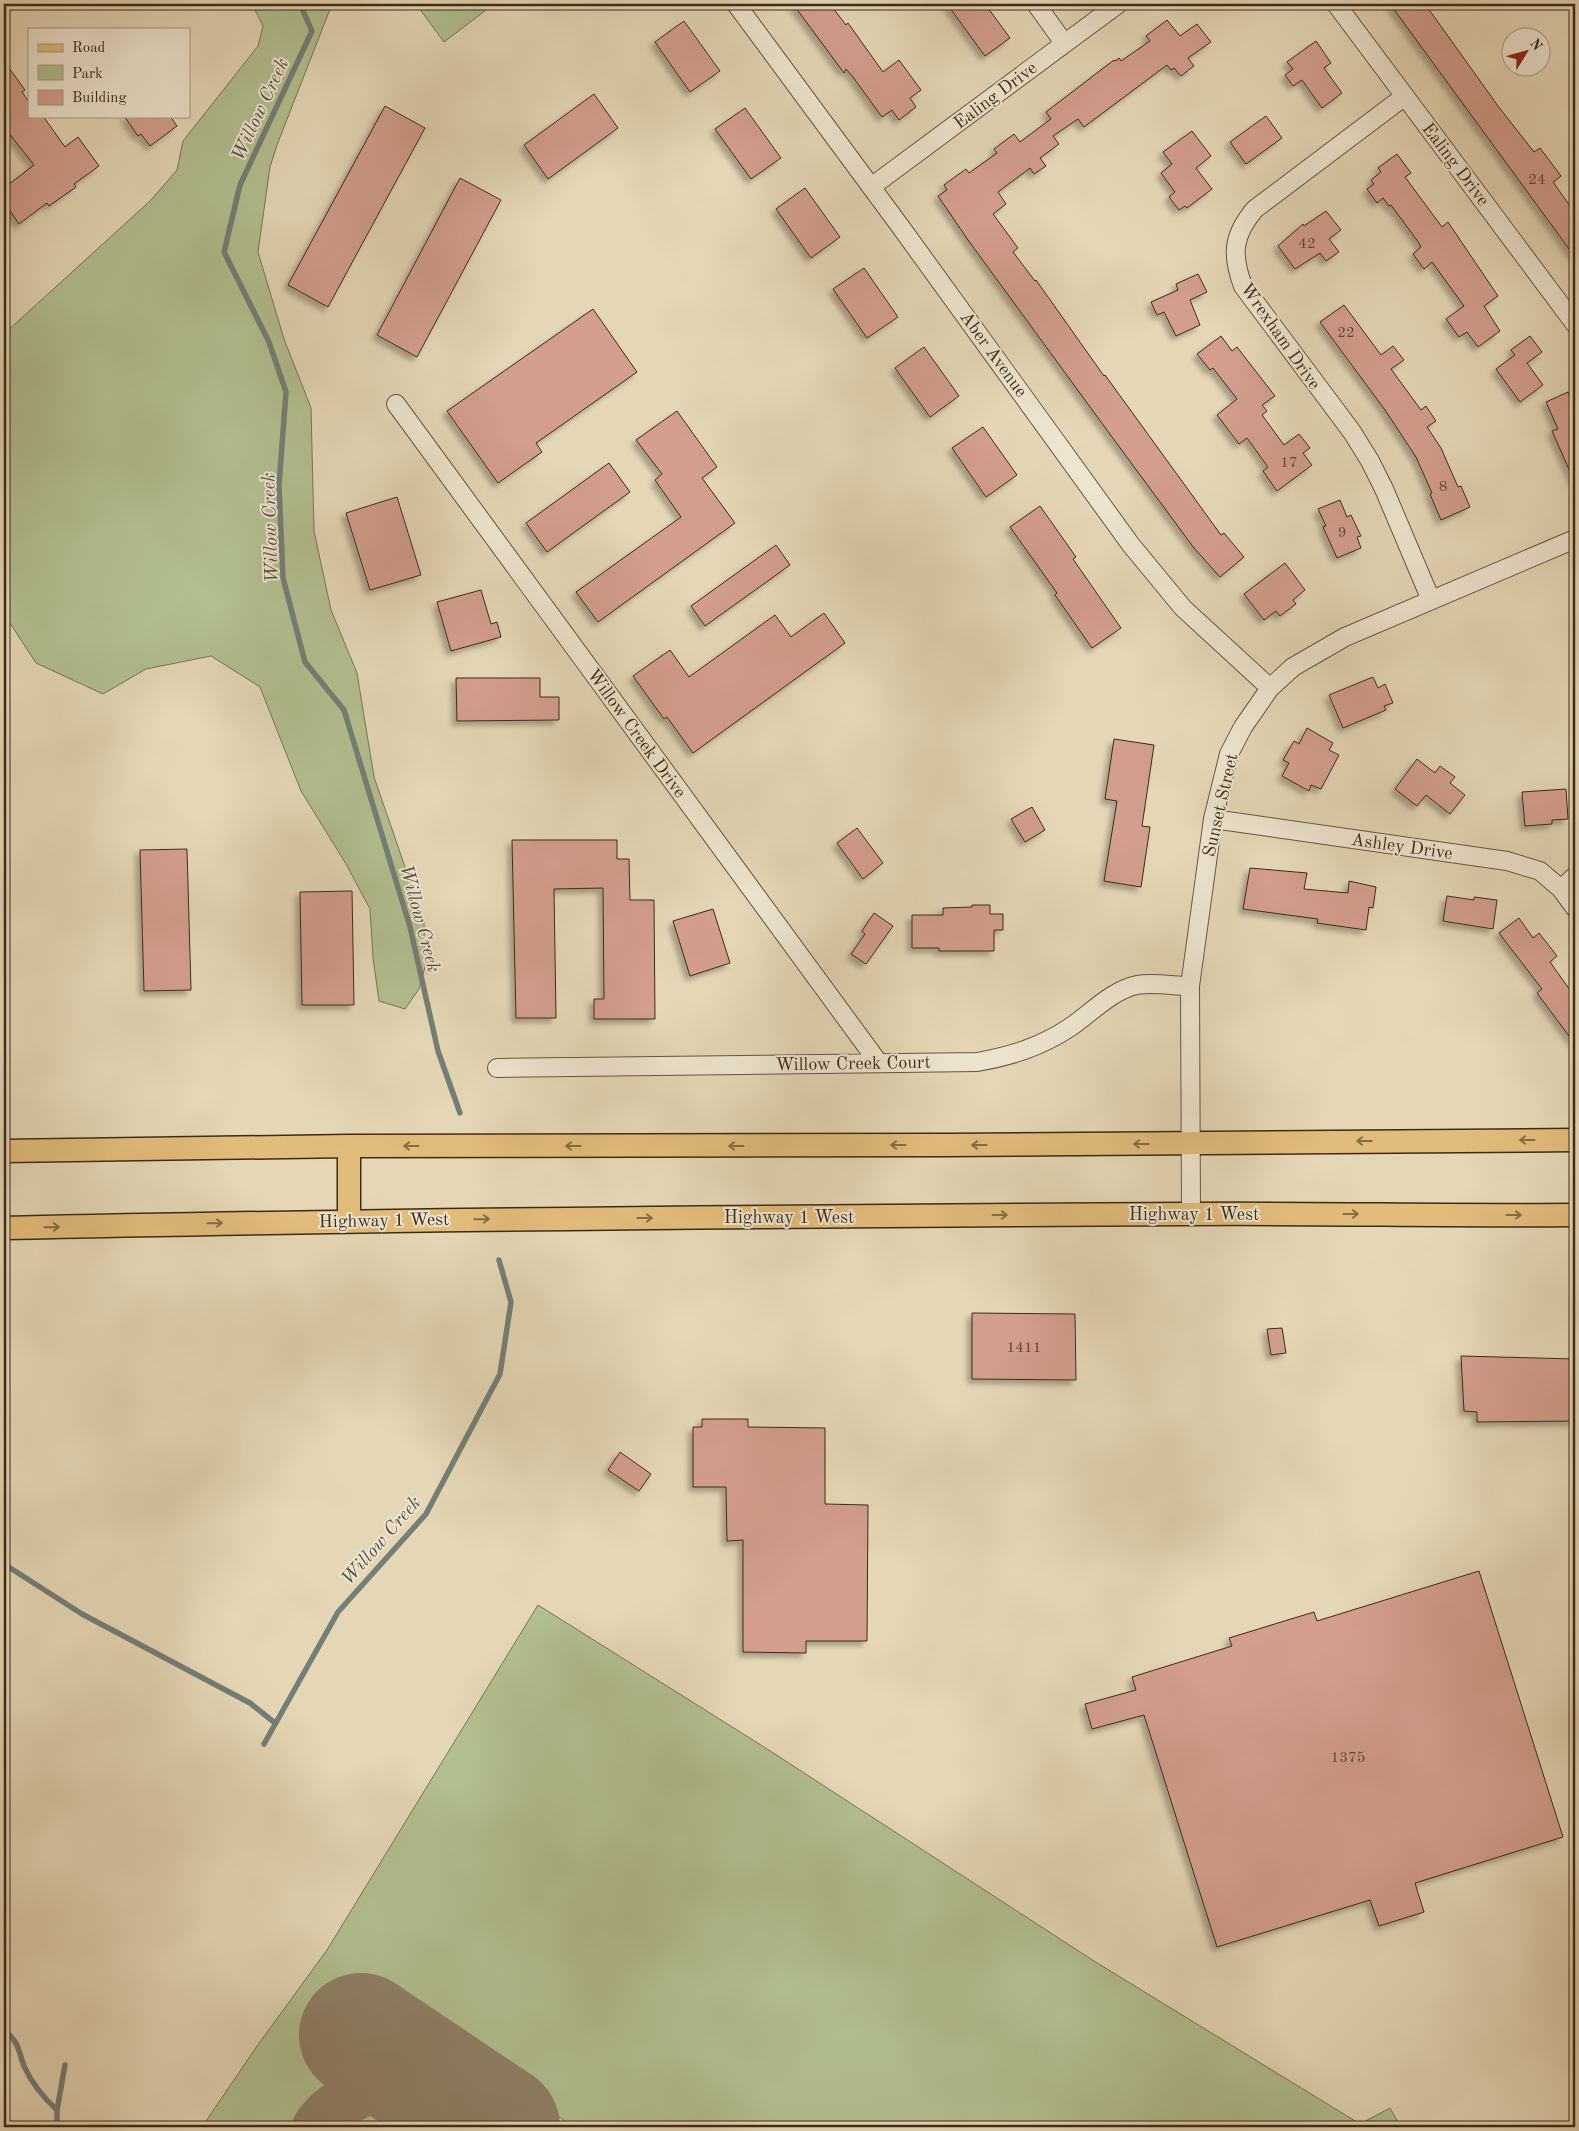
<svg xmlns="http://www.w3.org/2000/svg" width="1579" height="2131" viewBox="0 0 1579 2131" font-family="'Old Standard TT',serif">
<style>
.green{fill:#b2bf90;stroke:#777554}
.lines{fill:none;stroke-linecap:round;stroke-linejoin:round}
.stream{stroke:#747f77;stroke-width:5.5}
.taxiway{stroke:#908167;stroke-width:50}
.runway{stroke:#908167;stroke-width:124}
.building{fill:#d39e8d;stroke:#3c2b18;filter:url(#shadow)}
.minor-casing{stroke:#665640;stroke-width:20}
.major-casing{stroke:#3c2b18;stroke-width:25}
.minor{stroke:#eee5d0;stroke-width:18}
.major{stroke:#e2bc7b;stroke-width:22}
.oneway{stroke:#876c45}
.labels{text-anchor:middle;stroke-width:4;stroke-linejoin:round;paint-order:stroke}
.number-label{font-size:15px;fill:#624835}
.street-label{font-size:18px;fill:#3c2b18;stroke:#eee5d0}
.water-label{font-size:19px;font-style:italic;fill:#534e40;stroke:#eee5d0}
</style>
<defs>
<filter id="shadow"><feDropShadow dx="-4.5" dy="4.5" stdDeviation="2.5" flood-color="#0004"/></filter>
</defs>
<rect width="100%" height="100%" fill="#e5d7b6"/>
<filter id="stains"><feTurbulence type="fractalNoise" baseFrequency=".004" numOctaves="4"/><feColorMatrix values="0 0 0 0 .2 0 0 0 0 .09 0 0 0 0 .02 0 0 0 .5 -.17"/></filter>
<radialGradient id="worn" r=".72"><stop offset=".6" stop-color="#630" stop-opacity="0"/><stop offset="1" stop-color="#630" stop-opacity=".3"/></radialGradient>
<path class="green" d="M252,4H332L277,145L270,167L258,252L284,339L311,408L314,531L331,610L357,673L374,777L424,922L425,967L419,989L405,1009L379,1001L373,958L370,909L346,864L301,791L260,687L211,656L146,669L103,694L36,663L4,614V334L150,201L177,170L183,141L258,46L263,26Z
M416,4H494L444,42Z
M538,1605L764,1747L1094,1961L1360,2124L1390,2108L1398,2122L1405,2127H574L384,2001L299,2127H202L257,2046L327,1950Z
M376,2110L399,2115L421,2127H337L360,2114Z"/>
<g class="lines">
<path class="stream" d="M300,4L312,31L240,185L224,252L269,342L286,392L279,485L283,578L305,662L344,710L410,927L438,1051L460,1113
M4,1564L82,1614L250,1703L275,1723
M264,1744L338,1612L426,1514L500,1374L511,1302L499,1260
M4,2030C20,2044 17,2047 24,2066C31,2082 44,2098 57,2110
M57,2127V2110L65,2065"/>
<path class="taxiway" d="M317,2127C339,2095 381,2085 415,2072"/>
<path class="runway" d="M361,2035L498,2127"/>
</g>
<path class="building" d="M793,4H830L846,25L848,23L883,72L899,60L921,90L910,98L916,107L899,120L892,110L882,117L853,77L846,69L844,73Z
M947,4H985L1010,38L985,56Z
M1390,4H1425L1498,106L1534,152L1540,148L1561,176L1553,182L1575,213V257Z
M1167,20L1180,36L1197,24L1211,42L1188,58L1194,66L1181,76L1174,68L1171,70L1167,65L1084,127L1078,119L1053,136L1059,144L1040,158L1046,166L1034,174L1030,168L998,192L1006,204L993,214L1018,248L1013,252L1035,281L1036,280L1104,376L1105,375L1221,535L1224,533L1244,557L1220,577L1194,548L1112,437L968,240L938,196L947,190L944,185L966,169L969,173L997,153L994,149L1014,134L1020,142L1051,119L1046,112L1114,60L1115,61L1119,58L1121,61L1150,41L1146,36Z
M684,21L720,71L690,92L655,42Z
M1316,41L1331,63L1324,68L1342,93L1322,108L1302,80L1293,86L1285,75L1293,69L1287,62Z
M4,61L25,90L22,92L29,102V116H43L65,147L78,137L99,166L74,184L76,187L49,206L47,203L19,224L4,202V188L34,165L4,127Z
M594,94L618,128L548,179L524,145Z
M385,106L425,128L328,307L288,285Z
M745,108L781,158L751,179L715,129Z
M124,116H170L177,126L150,146L141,134L138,136Z
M1266,116L1282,138L1246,164L1230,142Z
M1192,131L1211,156L1196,168L1212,189L1187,208L1185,206L1179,210L1169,197L1175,192L1161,173L1172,164L1163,152Z
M1397,154L1411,173L1405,177L1442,227L1448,222L1498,296L1484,306L1500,331L1478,347L1467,332L1459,337L1446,319L1464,306L1432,262L1424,269L1413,254L1421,247L1419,243L1391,205L1389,206L1383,198L1377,203L1367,189L1374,184L1371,180L1381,172L1378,168Z
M460,178L501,200L417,357L377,335Z
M805,188L840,237L811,258L776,209Z
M1326,211L1341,230L1329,239L1339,252L1326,261L1320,253L1295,269L1278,246L1303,224L1304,226Z
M864,268L898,317L867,338L833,289Z
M1198,274L1207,292L1190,300L1200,325L1176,336L1164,312L1157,315L1151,302L1178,290L1176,284Z
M1344,305L1381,355L1393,346L1404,360L1391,369L1421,410L1426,406L1436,421L1427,427L1441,448L1458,487L1461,486L1470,507L1441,520L1430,494L1432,493L1416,457L1385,410L1320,322Z
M593,309L637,372L536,443L542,452L498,483L447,411Z
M1221,336L1232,351L1237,347L1275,396L1262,405L1267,411L1262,415L1284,445L1299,434L1310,448L1303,453L1312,465L1277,491L1263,471L1268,467L1247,438L1239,444L1217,415L1237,399L1213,368L1210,370L1197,354Z
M1530,336L1542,352L1527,363L1543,385L1520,402L1496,369L1515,355L1511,350Z
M924,347L959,396L930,417L895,368Z
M1568,392L1575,408V483L1552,431L1558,429L1546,402Z
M677,411L717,467L702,478L735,523L598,622L576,592L681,517L655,480L662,474L636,440Z
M983,427L1017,475L986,497L952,448Z
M609,463L630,492L547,552L526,523Z
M397,497L421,575L370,590L346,513Z
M1340,500L1347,517L1351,515L1361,536L1357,537L1361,548L1337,558L1323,527L1326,526L1318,509Z
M1040,506L1076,557L1073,559L1121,628L1092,648L1055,595L1057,593L1010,527Z
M776,545L790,565L705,626L691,606Z
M1285,563L1305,590L1293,600L1296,604L1280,616L1276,611L1264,620L1244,594Z
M481,590L491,624L497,622L501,637L451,651L437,602Z
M824,613L845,643L693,753L667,717L664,719L633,676L670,650L689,677L775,615L791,637Z
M1373,677L1378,688L1385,684L1393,703L1384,706L1386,710L1343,728L1329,695Z
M456,678H540V697H559V720L457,721Z
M1307,728L1333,743L1329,750L1339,755L1321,789L1311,785L1309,791L1282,776L1289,763L1283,760L1294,741L1299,744Z
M1114,739L1154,745L1142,826L1150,827L1141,887L1104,881L1117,801L1105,799Z
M1417,759L1435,773L1440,766L1455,777L1450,783L1465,795L1450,814L1426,795L1417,806L1395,789Z
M1566,789L1568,819L1552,820V824L1525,826L1522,792Z
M1032,807L1045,830L1025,842L1011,819Z
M857,828L883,863L863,879L837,843Z
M512,840H617V859H629L630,900H654L655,1019H594V999H604L603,888L554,889L556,1018H516Z
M187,849L191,990L144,991L140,850Z
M1250,868L1307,873L1304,889L1348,893L1349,881L1376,887L1373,908L1369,907L1366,930L1317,923L1318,919L1243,909Z
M352,891L354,1005H302L300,892Z
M1447,896L1474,900V897L1497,900L1493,929L1443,921Z
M972,905H990V914H1003V930H994V951H939V948H912V915H943V908L972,907Z
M713,909L730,963L690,976L673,921Z
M874,913L893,926L866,964L851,954L865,934L862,931Z
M1519,918L1533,938L1539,933L1557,956L1550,962L1575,997V1044L1537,993L1542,989L1499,933Z
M972,1313L1075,1314L1076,1380L972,1379Z
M1282,1328L1286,1353L1271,1355L1267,1329Z
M1461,1356L1575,1359V1421L1477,1422V1412L1464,1411Z
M702,1419H748V1427L825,1428V1504L868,1505L867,1641H806V1653L743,1652V1540L727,1541L726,1487H693V1427H702Z
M620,1452L651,1474L639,1491L608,1470Z
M1479,1571L1563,1837L1415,1883L1424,1912L1379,1926L1370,1900L1217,1947L1144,1715L1092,1729L1085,1704L1136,1690L1132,1677L1232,1646L1229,1638L1314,1612L1317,1621Z"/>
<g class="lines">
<defs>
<path id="minor" d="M736,4L900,226L1131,545L1183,608L1270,688
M1036,4L1064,43
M1336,4L1575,324
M1405,96L1255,209C1233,235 1231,254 1243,286L1352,432L1370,461L1384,489L1431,600
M871,187L1118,4
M396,404L878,1062
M1213,819L1507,861L1540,871L1561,889L1575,908
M1561,889L1575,876
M497,1068L977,1062C1011,1056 1040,1047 1069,1028C1090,1014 1112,990 1137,985C1153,982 1173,986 1190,986
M1191,1214L1190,986L1213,819L1229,754L1243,727L1270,688L1293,667L1345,637L1575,539"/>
<path id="major" d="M349,1146V1220
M4,1151L349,1146L947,1145L1575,1140
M4,1228C399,1219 793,1216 1188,1214C1317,1213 1446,1216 1575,1215"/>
</defs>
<use href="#minor" class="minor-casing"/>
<use href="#major" class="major-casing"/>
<use href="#minor" class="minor"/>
<use href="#major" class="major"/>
</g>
<defs><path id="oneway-shaft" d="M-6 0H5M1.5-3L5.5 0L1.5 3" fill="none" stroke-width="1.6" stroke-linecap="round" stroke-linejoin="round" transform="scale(1.25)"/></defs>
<g class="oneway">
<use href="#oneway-shaft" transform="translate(1527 1140) rotate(180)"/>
<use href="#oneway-shaft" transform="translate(1364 1141) rotate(180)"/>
<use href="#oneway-shaft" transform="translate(1141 1144) rotate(180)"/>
<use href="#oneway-shaft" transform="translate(898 1145) rotate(180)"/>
<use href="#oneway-shaft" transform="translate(979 1145) rotate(180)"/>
<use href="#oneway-shaft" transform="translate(411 1146) rotate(180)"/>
<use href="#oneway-shaft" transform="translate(573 1146) rotate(180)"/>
<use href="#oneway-shaft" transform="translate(736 1146) rotate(180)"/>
<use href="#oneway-shaft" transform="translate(1351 1214)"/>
<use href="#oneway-shaft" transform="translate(1000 1215)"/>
<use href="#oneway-shaft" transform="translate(1514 1215)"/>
<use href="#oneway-shaft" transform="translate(645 1218)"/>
<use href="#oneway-shaft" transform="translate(482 1219) rotate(-1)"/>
<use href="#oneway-shaft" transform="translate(215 1223) rotate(-1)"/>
<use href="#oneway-shaft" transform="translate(52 1227) rotate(-1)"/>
</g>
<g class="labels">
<g class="number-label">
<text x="1537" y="184">24</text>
<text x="1307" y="248">42</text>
<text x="1346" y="337">22</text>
<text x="1289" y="467">17</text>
<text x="1443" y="491">8</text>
<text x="1342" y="537">9</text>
<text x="1024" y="1352">1411</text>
<text x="1348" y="1762">1375</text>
</g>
<g class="street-label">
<text transform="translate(995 95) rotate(-37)" y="6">Ealing Drive</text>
<text transform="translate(1456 164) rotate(53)" y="6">Ealing Drive</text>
<text transform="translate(1281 336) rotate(55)" y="6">Wrexham Drive</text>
<text transform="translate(994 354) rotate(54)" y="6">Aber Avenue</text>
<text transform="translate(637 733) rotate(54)" y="6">Willow Creek Drive</text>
<text transform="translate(1220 805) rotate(-77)" y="6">Sunset Street</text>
<text transform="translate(1402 846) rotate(8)" y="6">Ashley Drive</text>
<text transform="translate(853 1063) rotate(-1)" y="6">Willow Creek Court</text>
<text x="1194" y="1220">Highway 1 West</text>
<text x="789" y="1223">Highway 1 West</text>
<text transform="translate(384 1220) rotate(-1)" y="6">Highway 1 West</text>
</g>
<g class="water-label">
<text transform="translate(259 109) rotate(-65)" y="7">Willow Creek</text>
<text transform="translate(269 528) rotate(-92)" y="7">Willow Creek</text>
<text transform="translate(421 918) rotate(75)" y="7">Willow Creek</text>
<text transform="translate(380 1540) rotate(-49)" y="7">Willow Creek</text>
</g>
</g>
<rect width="1579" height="2131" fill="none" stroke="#e5d7b6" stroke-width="20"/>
<rect x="5" y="5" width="1569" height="2121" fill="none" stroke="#3c2b18" stroke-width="2.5"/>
<rect x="10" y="10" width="1559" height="2111" fill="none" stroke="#3c2b18"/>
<rect x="28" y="28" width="162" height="90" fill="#eee5d0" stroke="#a79b86"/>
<rect x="38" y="44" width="25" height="8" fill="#e2bc7b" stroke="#a79b86"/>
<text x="72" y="52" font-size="15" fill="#3c2b18">Road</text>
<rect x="38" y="65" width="25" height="15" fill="#b2bf90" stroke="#a79b86"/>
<text x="72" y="78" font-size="15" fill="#3c2b18">Park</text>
<rect x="38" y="90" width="25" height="15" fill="#d39e8d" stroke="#a79b86"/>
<text x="72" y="102" font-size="15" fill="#3c2b18">Building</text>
<g transform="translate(1526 52) rotate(53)"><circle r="24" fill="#eee5d0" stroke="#a79b86"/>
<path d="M0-4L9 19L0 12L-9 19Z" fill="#8f2418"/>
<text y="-8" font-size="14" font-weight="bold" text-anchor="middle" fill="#3c2b18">N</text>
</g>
<rect width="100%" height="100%" filter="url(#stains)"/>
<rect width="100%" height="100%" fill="url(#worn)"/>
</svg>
